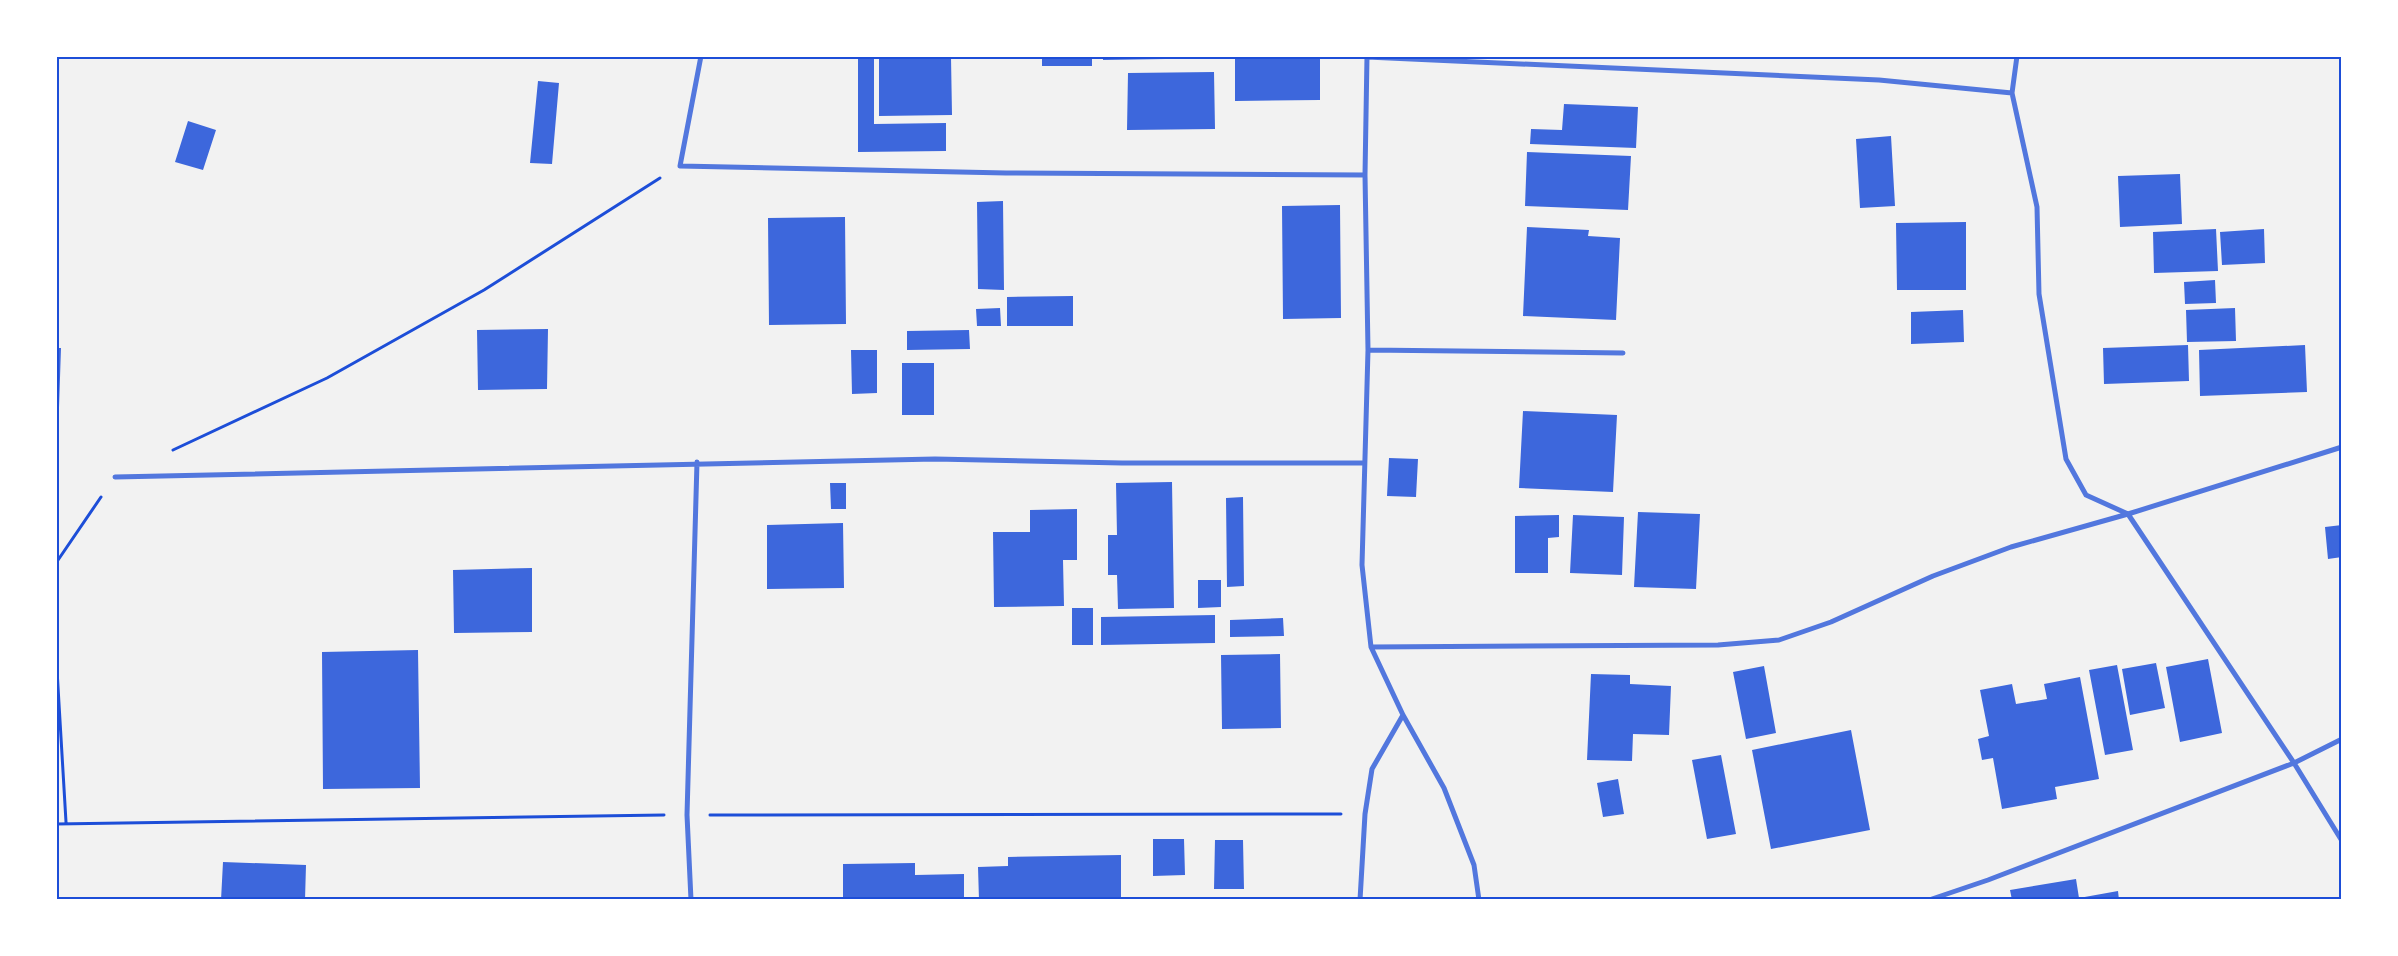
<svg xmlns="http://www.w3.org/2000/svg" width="2398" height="956" viewBox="0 0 2398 956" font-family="'Nunito Sans',sans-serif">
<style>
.building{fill:#3d67dc}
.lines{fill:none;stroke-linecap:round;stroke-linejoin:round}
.path{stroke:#1d4ed8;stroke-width:3}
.minor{stroke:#5277de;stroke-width:5}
.neatline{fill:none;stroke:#1d4ed8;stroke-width:2}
</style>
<rect width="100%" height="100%" fill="#f2f2f2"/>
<path class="building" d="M1042,56H1092V66H1042Z
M1103,56H1228V58L1103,60Z
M1235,56H1320V100L1235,101Z
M951,57L952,115L879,116V58Z
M858,59H874V124L946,123V151L858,152Z
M1214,72L1215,129L1127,130L1128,73Z
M538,81L559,83L552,164L530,163Z
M1564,104L1638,107L1636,148L1530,144L1531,129L1562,130Z
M188,121L216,130L203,170L175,162Z
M1891,136L1895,206L1860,208L1856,139Z
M1527,152L1631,156L1628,210L1525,206Z
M2180,174L2182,224L2120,227L2118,176Z
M1003,201L1004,290L978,289L977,202Z
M1340,205L1341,318L1283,319L1282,206Z
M845,217L846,324L769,325L768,218Z
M1966,222V290H1897L1896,223Z
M1527,227L1589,230L1588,236L1620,238L1616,320L1523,316Z
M2216,229L2218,271L2154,273L2153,232Z
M2264,229L2265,263L2222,265L2220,232Z
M2215,280L2216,303L2185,304L2184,282Z
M1073,296V326H1007V297Z
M1000,308L1001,326H977L976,309Z
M2235,308L2236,341L2187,342L2186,310Z
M1963,310L1964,342L1911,344V312Z
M548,329L547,389L478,390L477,330Z
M969,330L970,349L907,350V331Z
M2188,345L2189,381L2104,384L2103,348Z
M2305,345L2307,392L2200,396L2199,350Z
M56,348H61L58,437H56Z
M851,350H877V393L852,394Z
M902,363H934V415H902Z
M1523,411L1617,415L1613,492L1519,488Z
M1389,458L1418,459L1416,497L1387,496Z
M1172,482L1174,608L1118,609L1117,575H1108V535H1117L1116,483Z
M830,483H846V509H831Z
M1243,497L1244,586L1227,587L1226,498Z
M1077,509V560H1063L1064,606L994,607L993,532H1030V510Z
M1638,512L1700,514L1696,589L1634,587Z
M1559,515V537L1548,538V573H1515V516Z
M1573,515L1624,517L1622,575L1570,573Z
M843,523L844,588L767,589V525Z
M2342,525V557L2328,559L2325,527Z
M532,568V632L454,633L453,570Z
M1198,580H1221V607L1198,608Z
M1072,608H1093V645H1072Z
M1215,615V643L1101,645V617Z
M1283,618L1284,636L1230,637V620Z
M418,650L420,788L323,789L322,652Z
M1280,654L1281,728L1222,729L1221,655Z
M2208,659L2222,733L2180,742L2166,667Z
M2156,663L2165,708L2130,715L2122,669Z
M2117,665L2133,750L2105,755L2089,670Z
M1764,666L1776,733L1746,739L1733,672Z
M1591,674L1630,675V684L1671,686L1669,735L1633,734L1632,761L1587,760Z
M2080,677L2099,779L2055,787L2057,799L2002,809L1993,758L1982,760L1978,739L1989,736L1980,690L2012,684L2016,704L2047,699L2044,684Z
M1851,730L1870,830L1771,849L1752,750Z
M1721,755L1736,834L1707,839L1692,760Z
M1618,779L1624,814L1603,817L1597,783Z
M1153,839H1184L1185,875L1153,876Z
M1215,840H1243L1244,889H1214Z
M1121,855V900H979L978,867L1008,866V857Z
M223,862L306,865L305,900H221Z
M915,863V875L964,874V900H843V864Z
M2076,879L2079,898L2118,891L2119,900H2012L2010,890Z"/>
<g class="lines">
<path class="path" d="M173,450L327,378L484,290L660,178
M56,563L101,497
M56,653L66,822
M710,815L1341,814
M56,824L664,815"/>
<path class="minor" d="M701,56L680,166L1006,173L1365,175
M1367,56L1365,175L1368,350L1362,565L1371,647L1403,715L1444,788L1474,865L1479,900
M1367,57L1879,80L2012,93L2037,207L2039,294L2066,459L2086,495L2128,514L2294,763L2342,841
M2012,93L2017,56
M1368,350L1623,353
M115,477L935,459L1122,463H1364
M1371,647L1718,645L1779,640L1831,622L1933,576L2011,547L2128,514L2342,447
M691,900L687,815L697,462
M1360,900L1365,814L1372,769L1403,715
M1929,900L1988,880L2294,763L2342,739"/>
</g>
<rect width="2398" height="956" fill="none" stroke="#ffffff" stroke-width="115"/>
<rect x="58" y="58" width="2282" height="840" class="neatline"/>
</svg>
